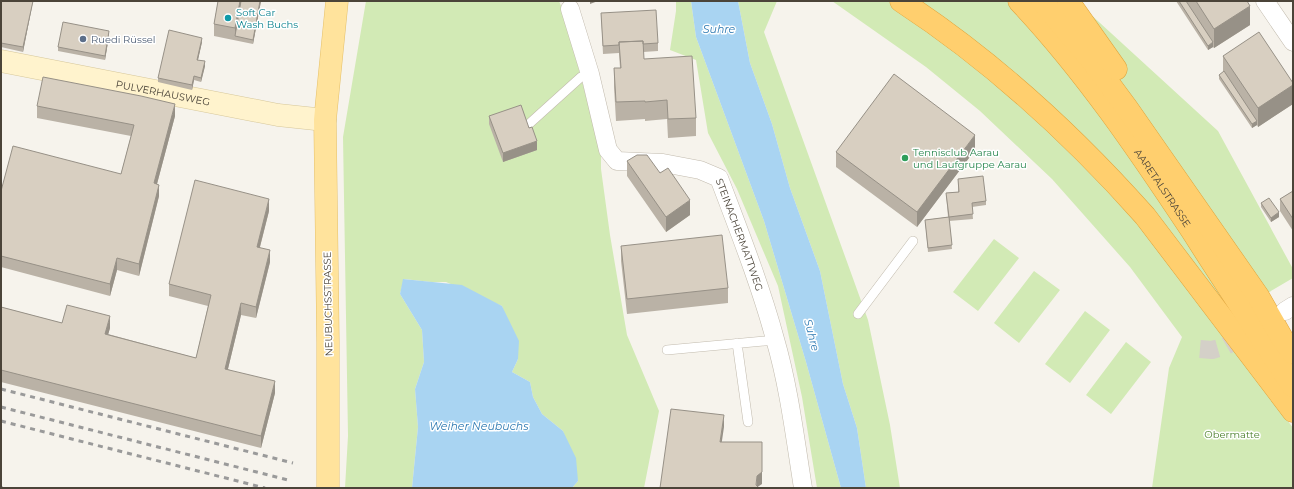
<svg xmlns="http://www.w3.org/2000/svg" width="1294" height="489" font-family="Montserrat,sans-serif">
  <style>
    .green { fill: #d2eab5 }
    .water { fill: #a9d4f2 }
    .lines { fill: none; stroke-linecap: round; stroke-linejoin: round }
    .street-tunnel { stroke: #d4d0c8; stroke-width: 18; stroke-dasharray: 18 9; stroke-linecap: butt }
    .lane-casing { stroke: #c2bbae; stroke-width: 10 }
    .street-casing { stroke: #c2bbae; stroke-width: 19 }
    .secondary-casing { stroke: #d6c79b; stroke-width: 23 }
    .primary-casing { stroke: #e6c16a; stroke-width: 23 }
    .highway-casing { stroke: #e0a43c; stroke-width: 23 }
    .lane { stroke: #fff; stroke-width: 9 }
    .street { stroke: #fff; stroke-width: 18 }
    .secondary { stroke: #fff3cd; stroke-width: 22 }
    .primary { stroke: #ffe39c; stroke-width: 22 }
    .highway { stroke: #ffcf6e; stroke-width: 22 }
    .rail { stroke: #9a9a9a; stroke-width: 3; stroke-dasharray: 5 5; stroke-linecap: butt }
    .wall { fill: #bab2a6 }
    .shaded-wall { fill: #979187 }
    .building { fill: #d8cfc1; stroke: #979187 }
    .culture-dot { fill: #0f9aa8; stroke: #fff; stroke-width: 1.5 }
    .service-dot { fill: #5c6f8a; stroke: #fff; stroke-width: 1.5 }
    .leisure-dot { fill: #2e9e5b; stroke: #fff; stroke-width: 1.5 }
    .labels { text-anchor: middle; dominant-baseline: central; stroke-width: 3; stroke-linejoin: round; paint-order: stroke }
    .culture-label { font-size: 10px; fill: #0d838f; stroke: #fff; text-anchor: start }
    .service-label { font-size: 10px; fill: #4e5e75; stroke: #fff; text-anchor: start }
    .street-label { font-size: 10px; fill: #4b4439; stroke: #fff }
    .leisure-label { font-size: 10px; fill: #27864d; stroke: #fff; text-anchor: start }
    .park-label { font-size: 10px; fill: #4a7f2a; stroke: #fff }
    .water-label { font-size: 11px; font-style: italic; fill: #2e7ab2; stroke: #fff }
  </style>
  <rect width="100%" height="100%" fill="#f6f3ec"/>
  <path class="green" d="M366,1H559L564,13L601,153V169L610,235L627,335L659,411L644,488H572L578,481L563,431L542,414L533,397L530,382L512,372L518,359L502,306L446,282H431L404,279L400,294L422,330L424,362L415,389L418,427L412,488H345L348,436L343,137Z
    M676,1H691L696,37L764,221L806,362L841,488H817L802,397L778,286L737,189L708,133L696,60L670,50L676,11Z
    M738,1H777L764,32L868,320L890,425L900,488H866L857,428L843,384L820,271L790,188L772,124L750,63Z
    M832,1H1076L1218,131L1293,269V278L1222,320L1248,366L1293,428V488H1152L1169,368L1182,337L1130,267L1052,179L980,111L926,67Z
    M994,239L1019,258L978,311L953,292Z
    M1034,271L1060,290L1019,343L994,323Z
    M1085,311L1110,330L1070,383L1045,364Z
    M1126,342L1151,362L1111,414L1086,395Z"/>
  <path class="water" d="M691,1H738L750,63L772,124L790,188L820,271L843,384L857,428L866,488H841L806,362L764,221L696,37Z
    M403,279L462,285L502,306L519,341L518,359L512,372L530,382L533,397L542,414L563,431L576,458L578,481L572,488H412L418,427L415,389L424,362L422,330L400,294Z"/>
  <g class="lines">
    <path class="street-tunnel" d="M1200,349L1212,350L1226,346L1250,332"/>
    <defs>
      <path id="lane" d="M530,123L581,77L590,74
        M858,314L913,241
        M737,343L748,422
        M667,350L776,340"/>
      <g id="street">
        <path d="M1265,1L1293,42"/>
        <path id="s1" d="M570,9L590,74L608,150L617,161L663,163L700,170L719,178C739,231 760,284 775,339C789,387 795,438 803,488"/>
        <path d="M1285,311L1293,306"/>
      </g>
      <g id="secondary">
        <path id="s2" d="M1,61L278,115L325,120"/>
      </g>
      <path id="primary" d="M328,488V342L325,120L337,1"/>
      <g id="highway">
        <path d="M901,1C991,60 1073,135 1145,216L1293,411"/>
        <path id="s3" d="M1019,1C1085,71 1139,151 1192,231C1225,283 1259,334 1293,386"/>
        <path d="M1042,1L1093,62L1127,108L1258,296L1282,338L1293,353"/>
        <path d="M1068,1L1116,69"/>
      </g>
    </defs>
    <use href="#lane" class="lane-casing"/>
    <use href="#street" class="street-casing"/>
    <use href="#secondary" class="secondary-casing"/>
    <use href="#primary" class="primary-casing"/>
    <use href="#highway" class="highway-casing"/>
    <use href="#lane" class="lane"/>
    <use href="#street" class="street"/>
    <use href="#secondary" class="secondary"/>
    <use href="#primary" class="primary"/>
    <use href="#highway" class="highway"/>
    <path class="rail" d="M1,389L293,463
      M1,407L288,480
      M1,421L265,488
      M1,488H3"/>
  </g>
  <path class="wall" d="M1,1H33L23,52L1,47Z
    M218,1H261L253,44L214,36V24Z
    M1176,1H1247L1250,25L1214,48L1213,47L1208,50Z
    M601,13L658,43V51L643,52L644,59L696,118V136L668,138L667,119L645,121V119L616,121L614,87V68H620L619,53L603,54Z
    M109,36L105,60L58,51V47Z
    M202,42L198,60L205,66L201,82L194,80L192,90L158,82V78Z
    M1223,56L1293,83V104L1258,127L1257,125L1252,128L1219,79V75L1223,72Z
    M37,106L175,116L157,184L159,196L139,276L117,270L110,296L1,267V191L121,174L131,136L37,118Z
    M489,116L537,150L503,162L489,124Z
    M975,150L917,227L836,167V152Z
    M627,161L660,173L690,215L666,232L627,176Z
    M958,179L986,201V205L972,207L973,219L949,221L952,249L928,252L925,220L948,217L946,193L958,192Z
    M1293,191V231L1280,211V199Z
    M1261,203L1279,217L1271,222L1261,207Z
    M269,211L260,247L270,262L256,318L241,315L228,369L275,393L261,448L1,382V307L62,323L110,328L108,334L196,358L208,306L169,296V284Z
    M621,246L728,288V303L627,314L621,261Z"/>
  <path class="shaded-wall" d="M33,1L23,52V47Z
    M240,1H242L235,36V28Z
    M260,1H261L253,44V40Z
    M590,1H598L590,4Z
    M1250,6V25L1214,48V29Z
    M109,31V36L105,60V56Z
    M202,38V42L197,64V60Z
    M1213,42V47L1208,50V46Z
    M205,61V66L201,82V78Z
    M194,76V80L192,90V85Z
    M1293,85V104L1258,127V108Z
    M175,104V116L154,195V183Z
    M1257,121V125L1252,128V124Z
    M975,135V150L917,227V212Z
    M537,141V150L503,162V153Z
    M159,185V196L139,276V264Z
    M269,199V211L257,258V247Z
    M690,200V215L666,232V217Z
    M1279,212V217L1271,222V218Z
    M270,250V262L256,318V307Z
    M117,258V270L110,296V284Z
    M241,303V315L225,381V369Z
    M110,316V328L105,346V334Z
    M275,381V393L261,448V436Z
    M724,415V427L720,454V442Z
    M762,442V484L756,488L757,476Z"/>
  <path class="building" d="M1,1H33L23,47L1,43Z
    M218,1H240L235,28L214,24Z
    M241,1H260L253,40L235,36Z
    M1179,1H1186L1213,42L1208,46Z
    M1196,1H1247L1250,6L1214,29Z
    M656,10L658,43L643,44V41L619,42V45L603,46L601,13Z
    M63,22L109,31L105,56L58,47Z
    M169,30L202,38L197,60L205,61L201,78L194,76L192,85L158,78Z
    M1259,32L1293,83V85L1258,108L1223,56Z
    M643,41L644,59L692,56L696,118L668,119L667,100L645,102V101L616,102L614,68H621L619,42Z
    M1224,71L1257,121L1252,124L1219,75Z
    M894,74L975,135L917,212L836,152Z
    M43,77L141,96L175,104L154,183L159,185L139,264L117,258L110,284L1,256V191L13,146L121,174L134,125L37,106Z
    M521,105L529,128L532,127L537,141L503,153L489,116Z
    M637,155H647L660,173L668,168L690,200L666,217L627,161Z
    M983,176L986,201L972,203L973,214L949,217L946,193L959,192L958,179Z
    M195,180L269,199L257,247L270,250L256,307L241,303L225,369L275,381L261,436L1,370V307L62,323L67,305L110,316L105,334L196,358L211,295L169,284Z
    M1293,191V219L1280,199Z
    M1269,198L1279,212L1271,218L1261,203Z
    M949,217L952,245L928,248L925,220Z
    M722,235L728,288L627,299L621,246Z
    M671,409L724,415L720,442H762V472L757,476L756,485L759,488H660Z"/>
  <circle class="culture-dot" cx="228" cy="18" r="4"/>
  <circle class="service-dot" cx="83" cy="39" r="4"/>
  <circle class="leisure-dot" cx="905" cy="158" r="4"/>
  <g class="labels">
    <g class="culture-label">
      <text x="236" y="12">Soft Car<tspan x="236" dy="12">Wash Buchs</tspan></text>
    </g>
    <g class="service-label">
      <text x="91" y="39">Ruedi Rüssel</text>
    </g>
    <g class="street-label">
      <text stroke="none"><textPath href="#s2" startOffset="165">PULVERHAUSWEG</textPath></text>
      <text stroke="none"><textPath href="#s3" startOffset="236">AARETALSTRASSE</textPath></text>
      <text stroke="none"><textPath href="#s1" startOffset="325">STEINACHERMATTWEG</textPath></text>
      <text transform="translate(328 304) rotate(-91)">NEUBUCHSSTRASSE</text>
    </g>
    <g class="leisure-label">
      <text x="913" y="152">Tennisclub Aarau<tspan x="913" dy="12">und Laufgruppe Aarau</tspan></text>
    </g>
    <g class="park-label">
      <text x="1232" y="434">Obermatte</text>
    </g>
    <g class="water-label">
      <text x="719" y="29">Suhre</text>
      <text transform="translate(812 335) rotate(75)">Suhre</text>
      <text x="479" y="426">Weiher Neubuchs</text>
    </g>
  </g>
  <rect width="1294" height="489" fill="none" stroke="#4b4439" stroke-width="4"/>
</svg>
